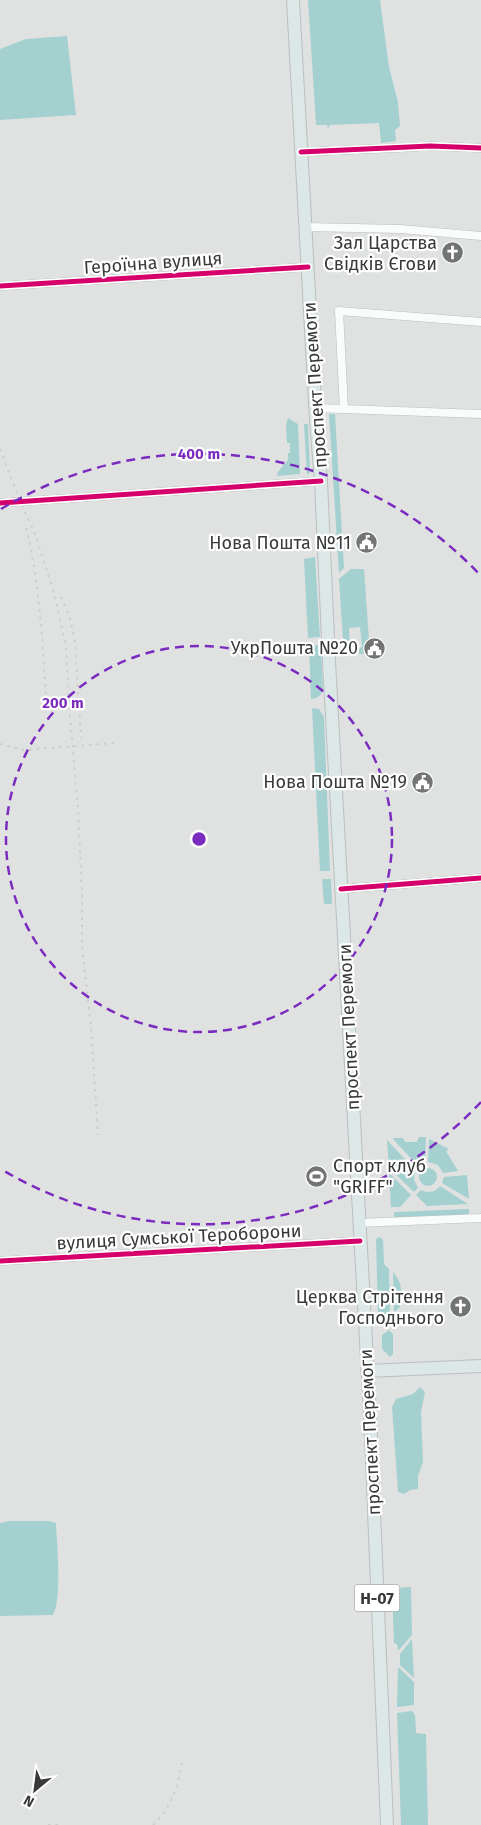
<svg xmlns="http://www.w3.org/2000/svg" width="481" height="1825" font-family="'Fira Sans',sans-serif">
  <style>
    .green { fill: #a5d0d0 }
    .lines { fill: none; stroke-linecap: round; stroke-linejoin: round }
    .street-casing { stroke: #bdbfbf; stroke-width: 9 }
    .primary-casing { stroke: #bdbebe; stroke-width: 14 }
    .street { stroke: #fafbfb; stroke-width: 8 }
    .primary { stroke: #dce8e8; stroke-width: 12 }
    .rail { stroke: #cccece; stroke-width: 2; stroke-dasharray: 2.5 5; stroke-linecap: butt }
    .cycleway-casing { stroke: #fff; stroke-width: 8 }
    .cycleway { stroke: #d6006c; stroke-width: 5 }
    .ring { fill: none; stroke: #7b2cbf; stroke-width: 2.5; stroke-dasharray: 9 6 }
    .labels { text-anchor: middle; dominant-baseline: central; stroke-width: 4.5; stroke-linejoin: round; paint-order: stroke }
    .shield { fill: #fff; stroke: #747575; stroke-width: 1 }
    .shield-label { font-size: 16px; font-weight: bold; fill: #383a3a }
    .poi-label { font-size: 18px; fill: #383a3a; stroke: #fff; text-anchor: end }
    .street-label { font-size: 18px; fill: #383a3a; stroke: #fff }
    .centre { fill: #7b2cbf; stroke: #fff; stroke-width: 2.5 }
    .ring-label { font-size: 15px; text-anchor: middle; font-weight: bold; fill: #7b2cbf; stroke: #fff; stroke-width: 4.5; stroke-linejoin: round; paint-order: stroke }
  </style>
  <rect width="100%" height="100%" fill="#e0e2e2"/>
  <path class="green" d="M308,0H380L389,67L398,102L400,126L395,130L396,141L381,143L379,123L330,125L328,128L327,125H316Z
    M67,36L76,115L0,120V49L26,39Z
    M329,414H335L344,568L339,573Z
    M288,418L298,424L300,474L277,476L278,472L288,460V453H290V443H287L286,425Z
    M304,424H308L310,472L307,475Z
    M315,557L320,637L308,638L304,559Z
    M351,569H364L370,654H359V648L362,647L360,627L349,628L350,648H353V655H344L339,579Z
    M321,645L323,691C320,697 317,698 311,699L309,646Z
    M312,708L319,709L324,717L330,871H320Z
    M322,879H331L332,904H324Z
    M419,1137H426L425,1162L418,1166L392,1138H403L405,1142H417Z
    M429,1139L449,1149L446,1151L458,1171L443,1173L438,1165L428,1162Z
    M387,1140L415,1170L414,1180L418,1188L414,1192L389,1168Z
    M419 1177a9 9 0 1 1 18 0a9 9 0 1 1-18 0Z
    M389,1173L411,1195L400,1207H391Z
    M467,1175L469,1199L442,1183L444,1177Z
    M440,1186L468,1204L427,1206L416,1195L421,1190C428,1193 435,1193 440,1186Z
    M469,1209V1215L394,1218V1212Z
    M379,1237L383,1239L384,1264L389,1269L390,1315L380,1319L378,1317L376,1239Z
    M393,1272C403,1283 402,1294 400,1307L394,1312Z
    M389,1330L393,1334V1354L390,1357L382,1349V1335Z
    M420,1387L425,1392L421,1412L423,1462L418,1476V1489L410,1490L404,1494L398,1492L392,1407L396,1399L413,1394Z
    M9,1521H49L56,1523C57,1544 62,1599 53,1615L0,1616V1523Z
    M411,1587L412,1635L398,1651L397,1644L394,1643L392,1592L396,1588Z
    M412,1639L414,1678L400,1665V1654Z
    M398,1667L414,1682V1705L397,1707Z
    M412,1711L415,1715L416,1733L426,1734L428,1825H401L397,1713Z"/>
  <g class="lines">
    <defs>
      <path id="street" d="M430,146L481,148
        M301,152L418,147
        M306,227L401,229L481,236
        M0,286L308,267
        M315,408L481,414
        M344,409L339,311L481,322
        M0,503L321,481
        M341,889L481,878
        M359,1223L481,1218
        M0,1261L360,1241"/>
      <path id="primary" d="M293,0L316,421L321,481L329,662L370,1414L387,1825
        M367,1371L481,1366"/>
    </defs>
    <use href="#street" class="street-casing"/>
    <use href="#primary" class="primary-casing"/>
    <use href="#street" class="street"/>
    <use href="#primary" class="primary"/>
    <path class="rail" d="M0,449L20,501L35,534L53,589L66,646L70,716L78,808L82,894V946L91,1026L98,1135
      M26,528C40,583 42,640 46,697
      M61,597L70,618L75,642L81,738
      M0,744L24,750L115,743
      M48,1825H60
      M153,1825C171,1808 178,1787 182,1763"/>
    <defs>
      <path id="cycleway" d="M301,152L430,146L481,148
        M0,286L308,267
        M0,503L321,481
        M341,889L481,878
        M0,1261L360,1241"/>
    </defs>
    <use href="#cycleway" class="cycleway-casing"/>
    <use href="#cycleway" class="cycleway"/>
  </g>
  <g class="ring">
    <circle cx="199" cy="839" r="193"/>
    <path d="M481 1102A385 385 0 0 1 1 1169M1 509A385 385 0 0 1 481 576"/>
  </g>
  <defs>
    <symbol id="church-disc" viewBox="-11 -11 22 22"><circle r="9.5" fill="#737575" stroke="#fff"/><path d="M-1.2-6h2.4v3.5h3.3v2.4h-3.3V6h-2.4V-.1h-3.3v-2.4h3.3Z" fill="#fff"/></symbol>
    <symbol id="civic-disc" viewBox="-11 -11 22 22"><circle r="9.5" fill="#737575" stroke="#fff"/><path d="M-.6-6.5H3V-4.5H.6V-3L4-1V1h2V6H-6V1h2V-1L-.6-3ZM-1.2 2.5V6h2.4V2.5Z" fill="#fff"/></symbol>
    <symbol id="stadium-disc" viewBox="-11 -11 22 22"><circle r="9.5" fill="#737575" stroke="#fff"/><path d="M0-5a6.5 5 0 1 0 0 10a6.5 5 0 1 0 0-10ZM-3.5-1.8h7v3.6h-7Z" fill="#fff"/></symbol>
  </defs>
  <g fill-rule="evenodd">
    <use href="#church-disc" x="440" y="240" width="25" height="25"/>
    <use href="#civic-disc" x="354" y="530" width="25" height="25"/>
    <use href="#civic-disc" x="362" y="636" width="25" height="25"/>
    <use href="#civic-disc" x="410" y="770" width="25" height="25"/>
    <use href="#stadium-disc" x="304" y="1164" width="25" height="25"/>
    <use href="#church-disc" x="448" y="1294" width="25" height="25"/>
  </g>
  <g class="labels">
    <rect class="shield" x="354.5" y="1584.5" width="45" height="27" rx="4"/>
    <g class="shield-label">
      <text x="377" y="1598">Н-07</text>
    </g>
    <g class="poi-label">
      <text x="437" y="243">Зал Царства<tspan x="437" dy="21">Свідків Єгови</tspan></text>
      <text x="351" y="543">Нова Пошта №11</text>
      <text x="358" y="648">УкрПошта №20</text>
      <text x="407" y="782">Нова Пошта №19</text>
      <text x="333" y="1166" text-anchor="start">Спорт клуб<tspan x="333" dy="21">"GRIFF"</tspan></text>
      <text x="444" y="1297">Церква Стрітення<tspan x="444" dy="21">Господнього</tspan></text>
    </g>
    <g class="street-label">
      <text transform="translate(153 263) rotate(-4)">Героїчна вулиця</text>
      <text transform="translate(315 385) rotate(-94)">проспект Перемоги</text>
      <text transform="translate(349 1027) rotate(-93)">проспект Перемоги</text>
      <text transform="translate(179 1237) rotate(-3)">вулиця Сумської Тероборони</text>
      <text transform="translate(370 1432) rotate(-93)">проспект Перемоги</text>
    </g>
  </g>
  <circle cx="199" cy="839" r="8" class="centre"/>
  <g class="ring-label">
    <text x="199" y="459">400 m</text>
    <text x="63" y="708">200 m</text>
  </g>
  <g transform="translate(35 1790) rotate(209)" stroke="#ffffff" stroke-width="4" paint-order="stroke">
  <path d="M0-4L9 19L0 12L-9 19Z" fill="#383a3a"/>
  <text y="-8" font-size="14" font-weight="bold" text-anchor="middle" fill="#383a3a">N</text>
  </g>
</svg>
